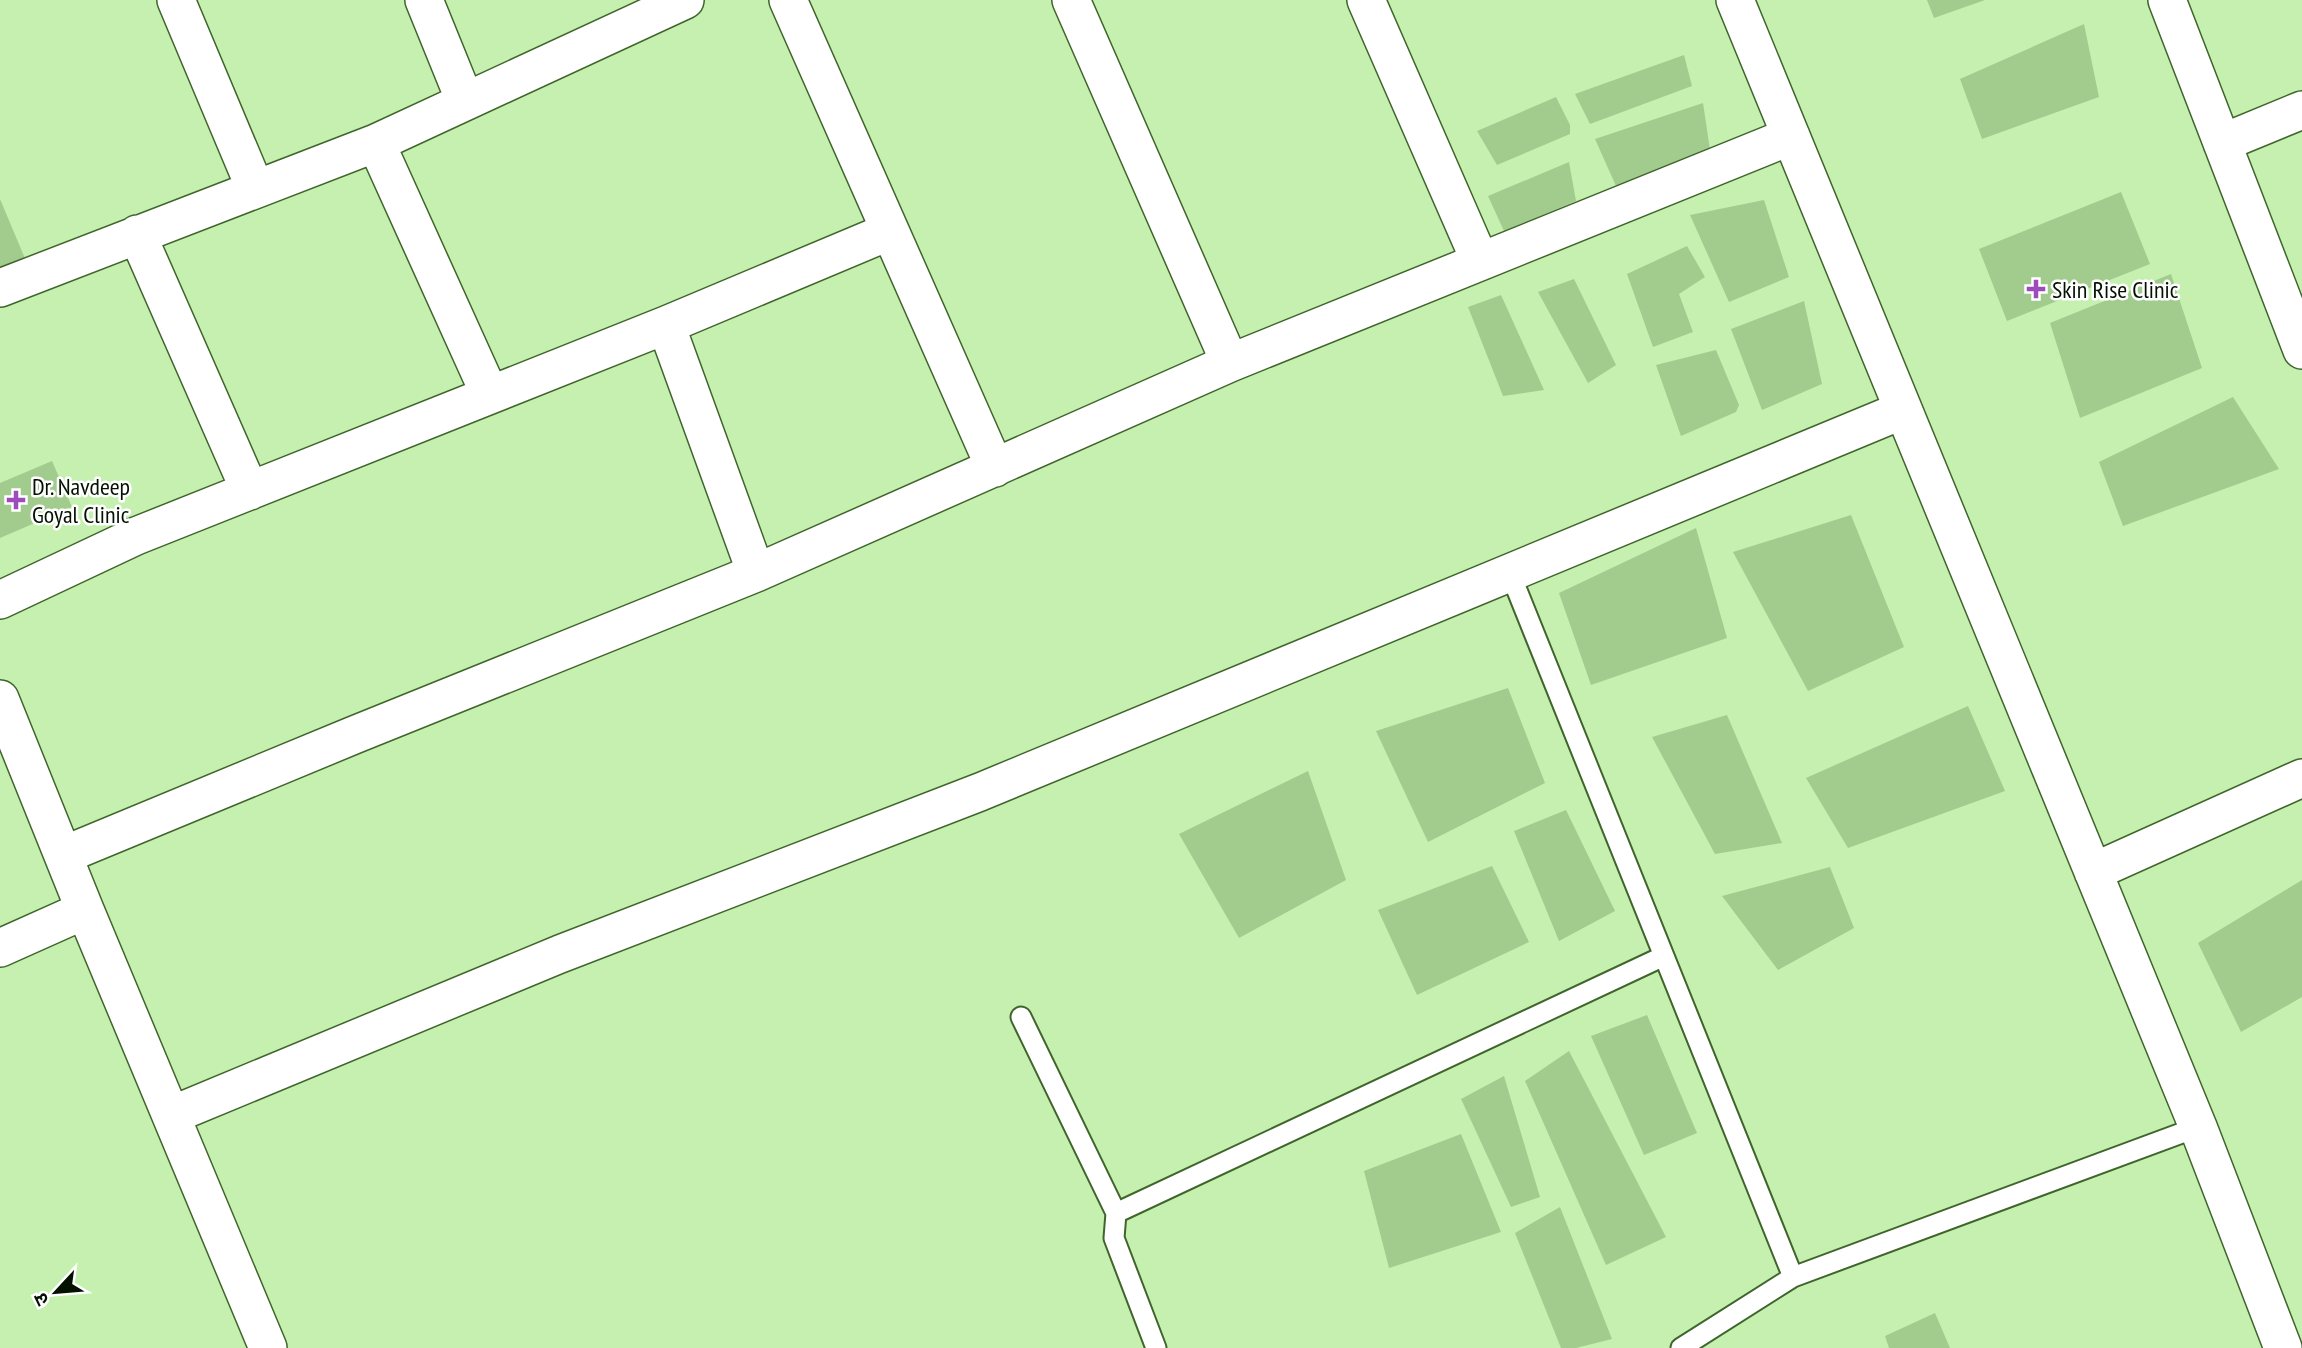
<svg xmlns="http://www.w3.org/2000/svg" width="2302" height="1348" font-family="'PT Sans Narrow','Noto Sans Devanagari',sans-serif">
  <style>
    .building { fill: #a2cc8e }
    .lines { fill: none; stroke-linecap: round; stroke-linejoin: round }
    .service-casing { stroke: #40652c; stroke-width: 23 }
    .minor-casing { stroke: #40652c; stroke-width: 40 }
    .service { stroke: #fff; stroke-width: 19 }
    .minor { stroke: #fff; stroke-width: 37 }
    .poi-dot { fill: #9d4cbc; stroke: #fff; stroke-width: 2.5 }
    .labels { text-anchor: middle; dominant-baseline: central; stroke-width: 5; stroke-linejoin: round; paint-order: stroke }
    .poi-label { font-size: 24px; fill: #041100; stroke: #fff; text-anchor: start }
  </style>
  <rect width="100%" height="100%" fill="#c5f0b0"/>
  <path class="building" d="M1927,0H1985L1934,18Z
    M2084,24L2099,97L1982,139L1960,79Z
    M1684,55L1692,86L1590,124L1575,94Z
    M1556,97L1570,125V134L1497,165L1477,131Z
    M1703,103L1710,150L1616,186L1595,139Z
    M1569,162L1576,201L1504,231L1488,196Z
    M2121,192L2150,264L2007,321L1979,249Z
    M0,199L29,268L0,280Z
    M1764,200L1789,277L1729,302L1690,215Z
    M1687,246L1705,277L1679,294L1693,332L1653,347L1627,274Z
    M2171,274L2202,368L2080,418L2050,323Z
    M1574,279L1616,365L1588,383L1538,292Z
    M1501,295L1544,390L1503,396L1468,307Z
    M1804,301L1822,384L1762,410L1731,329Z
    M1716,350L1739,405L1736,412L1681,436L1656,365Z
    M2233,397L2279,469L2123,526L2099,462Z
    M52,461L72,507L0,538V483Z
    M1851,515L1904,647L1808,691L1733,552Z
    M1696,528L1727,638L1591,685L1559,593Z
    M1508,688L1545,783L1428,842L1376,731Z
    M1968,706L2005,791L1848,848L1806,778Z
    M1727,715L1782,843L1715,854L1652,737Z
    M1308,771L1346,880L1239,938L1179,834Z
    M1566,810L1615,911L1559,941L1514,831Z
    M1492,866L1529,942L1417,995L1378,910Z
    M1830,867L1854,928L1778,970L1722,896Z
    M2302,880V997L2241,1032L2198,943Z
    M1647,1015L1697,1133L1644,1155L1591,1036Z
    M1569,1051L1666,1237L1606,1265L1525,1081Z
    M1504,1076L1540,1197L1511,1207L1461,1099Z
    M1461,1134L1501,1232L1389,1268L1364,1171Z
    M1560,1207L1612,1339L1576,1348H1561L1515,1233Z
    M1935,1313L1950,1348H1889L1885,1336Z"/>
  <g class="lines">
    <defs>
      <path id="service" d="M1510,573L1793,1277L2198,1127
        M1021,1017L1116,1213L1114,1238L1156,1348
        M1116,1213L1664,956
        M1681,1348L1793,1277"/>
      <path id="minor" d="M176,0L255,188
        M424,0L465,101
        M788,0L995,468
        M1071,0L1230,363
        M1366,0L1480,261
        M1735,0L2198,1127L2283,1348
        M2167,0L2302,350
        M376,143L490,395
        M2222,143L2302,110
        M137,234L250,491
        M0,288L376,143L685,0
        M666,325L756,573
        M0,600L136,536L666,325L890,231
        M0,699L85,910L268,1348
        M64,855L354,735L756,573L1230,363L1791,136
        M2093,872L2302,778
        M0,948L85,910
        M172,1115L560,954L980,792L1903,410"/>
    </defs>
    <use href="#service" class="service-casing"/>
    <use href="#minor" class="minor-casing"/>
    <use href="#service" class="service"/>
    <use href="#minor" class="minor"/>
  </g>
  <g class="poi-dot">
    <path d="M2032.5 278.5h7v7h7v7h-7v7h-7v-7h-7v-7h7z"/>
    <path d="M12.5 489.5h7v7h7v7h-7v7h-7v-7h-7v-7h7z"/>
  </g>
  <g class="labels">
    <g class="poi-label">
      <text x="2052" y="289">Skin Rise Clinic</text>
      <text x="32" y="486">Dr. Navdeep<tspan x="32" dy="28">Goyal Clinic</tspan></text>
    </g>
  </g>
  <g transform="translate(56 1292) rotate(244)" stroke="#ffffff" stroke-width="5" paint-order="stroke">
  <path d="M0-5L12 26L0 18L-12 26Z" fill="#041100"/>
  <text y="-10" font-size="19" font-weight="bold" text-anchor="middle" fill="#041100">उ</text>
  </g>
</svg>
